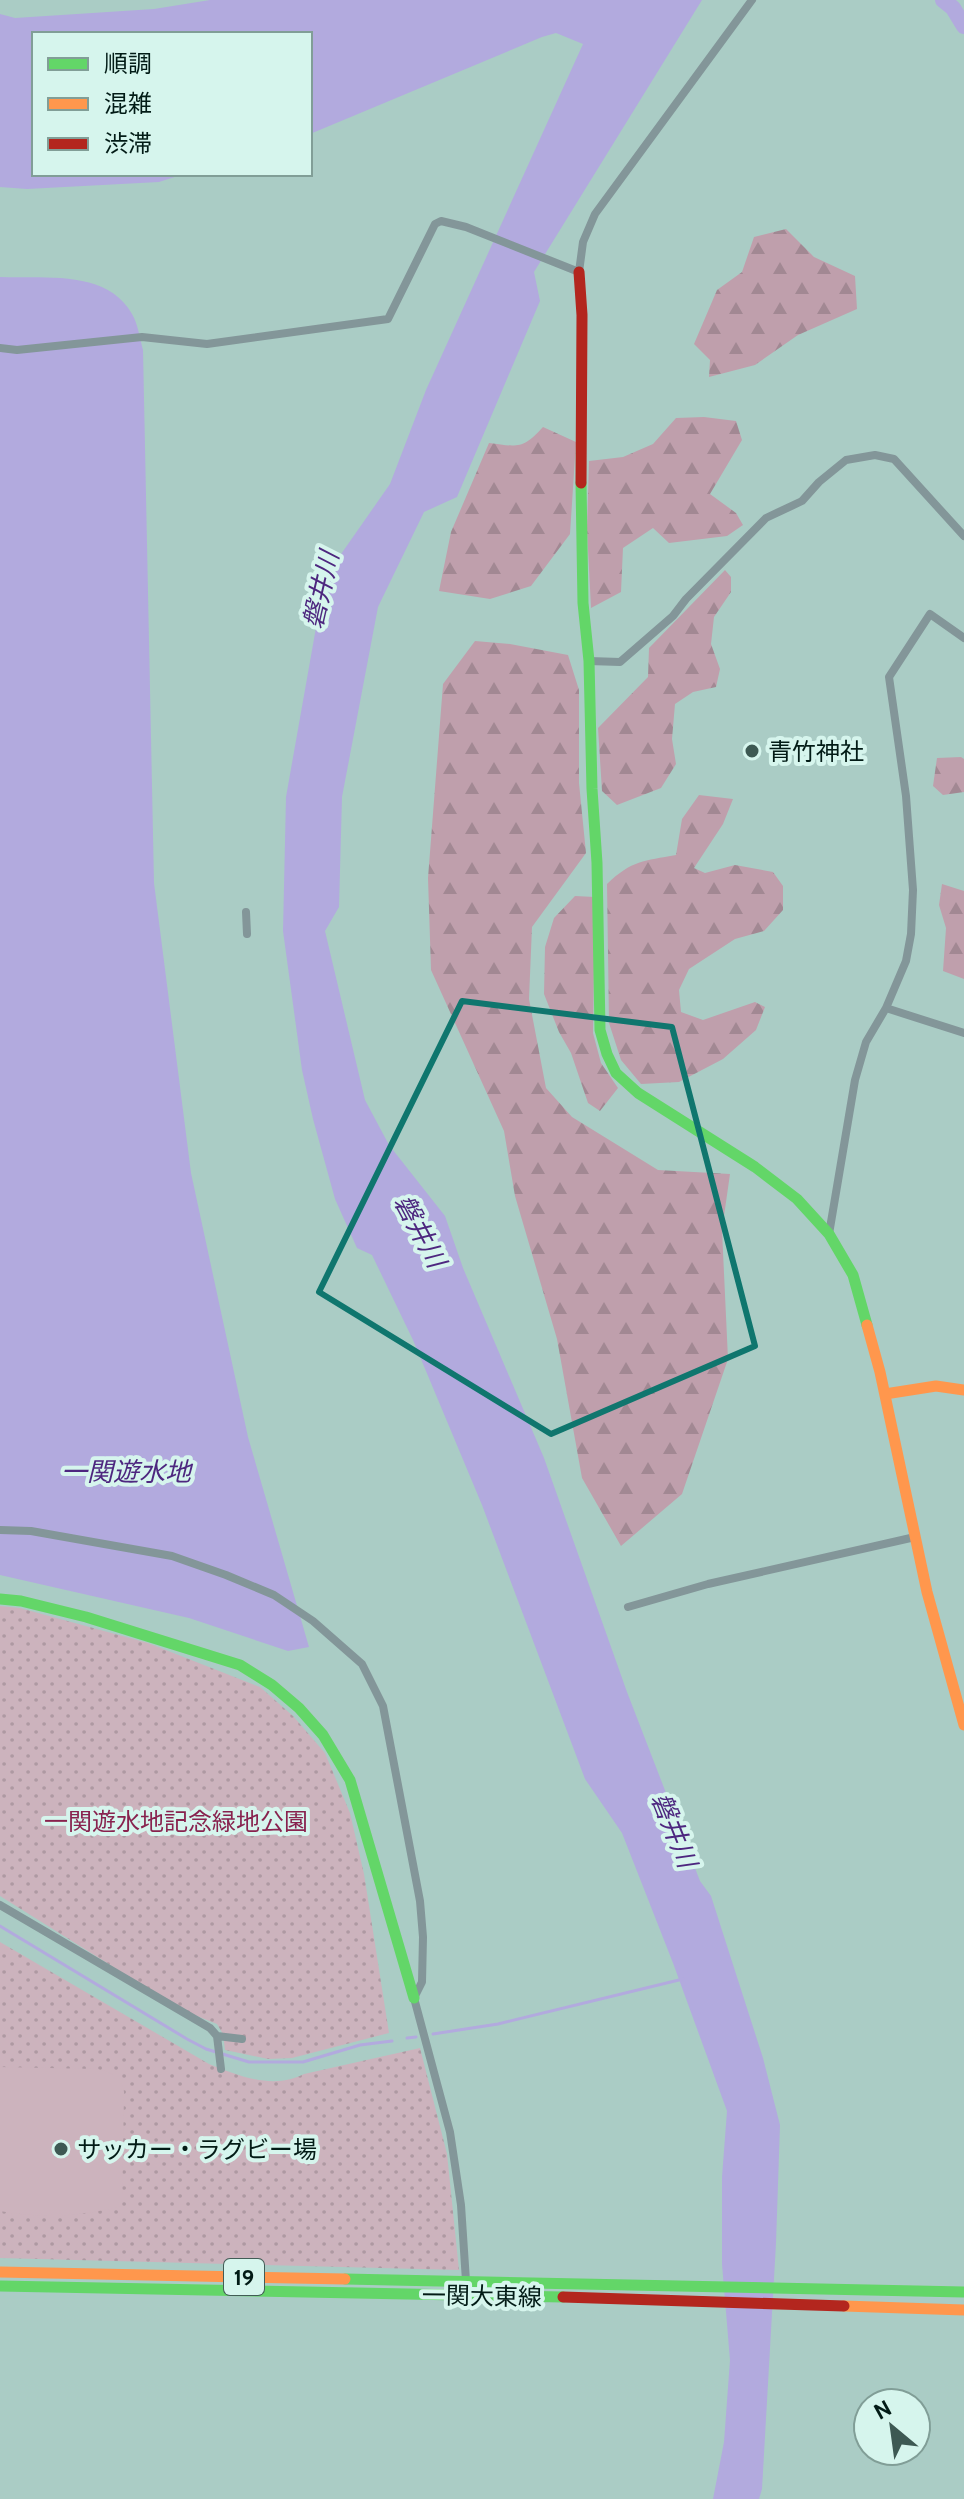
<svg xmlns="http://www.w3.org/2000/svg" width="964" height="2499" font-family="Cabin,'Noto Sans JP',sans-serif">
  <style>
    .grass { fill: url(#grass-dots) }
    .forest { fill: url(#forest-firs) }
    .garden { fill: #ccb3bd }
    .water { fill: #b2aade }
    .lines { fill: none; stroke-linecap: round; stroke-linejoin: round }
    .stream { stroke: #b2aade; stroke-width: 3 }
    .river { stroke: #b2aade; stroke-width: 16 }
    .street { stroke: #839699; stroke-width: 8 }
    .fast { stroke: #63d668; stroke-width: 11 }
    .slow { stroke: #ff974d; stroke-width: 11 }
    .jam { stroke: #b3261e; stroke-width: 11 }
    .marked { fill: none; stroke: #0f766e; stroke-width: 6; stroke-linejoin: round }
    .poi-dot { fill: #3d5953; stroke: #d6f5ed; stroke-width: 3 }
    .labels { text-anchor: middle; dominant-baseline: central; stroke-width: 8; stroke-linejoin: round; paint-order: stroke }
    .shield { fill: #d6f5ed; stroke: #425c56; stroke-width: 2 }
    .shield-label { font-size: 22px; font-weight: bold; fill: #021b16 }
    .poi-label { font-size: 24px; fill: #021b16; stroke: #d6f5ed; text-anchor: start }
    .park-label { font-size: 24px; fill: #88224e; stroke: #d6f5ed }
    .street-label { font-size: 24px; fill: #021b16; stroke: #d6f5ed }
    .water-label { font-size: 26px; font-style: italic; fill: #4d277f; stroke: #d6f5ed }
  </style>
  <defs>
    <pattern id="grass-dots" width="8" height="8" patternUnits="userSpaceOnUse" patternTransform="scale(2)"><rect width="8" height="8" fill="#ccb3bd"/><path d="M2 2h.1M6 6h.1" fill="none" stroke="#ae99a2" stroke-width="1.8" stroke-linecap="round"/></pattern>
    <pattern id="forest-firs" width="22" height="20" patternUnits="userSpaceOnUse" patternTransform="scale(2)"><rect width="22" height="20" fill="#bf9fac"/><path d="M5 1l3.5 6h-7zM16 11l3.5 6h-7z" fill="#a28893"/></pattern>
  </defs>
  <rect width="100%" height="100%" fill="#aaccc5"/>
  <path class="grass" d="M0,1606L20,1608L148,1643L260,1687L293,1716L325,1753L350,1813L364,1874L389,2033L292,2058L268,2059L225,2050L223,2034L217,2024L182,2010L0,1896Z
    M0,1942L209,2064C239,2076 273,2090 304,2074L420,2048L447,2154L459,2270L0,2258Z"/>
  <path class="forest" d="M786,229L814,257L855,276L857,309L798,335L755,365L709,377L710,360L694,344L717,290L742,272L754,237Z
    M704,417L736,421L742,440L710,494L736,513L743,525L727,536L669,543L653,528L623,548L621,592L591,608L587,529L589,461L623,457L653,444L676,418Z
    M543,427L576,442L570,534L531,586L490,599L439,591L451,532L489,443C518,447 523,449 543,427Z
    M725,570L731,577V592L714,617L711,644L720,669L716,687L693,692L675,704L672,739L676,764L661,788L617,805L602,791L598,728L648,677L649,648Z
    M475,641L510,644L568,655L579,690V783L586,853L532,927L529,999L546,1088L572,1117L658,1170L730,1174L722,1230L728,1359L682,1494L621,1546L582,1478L557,1339L515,1196L504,1131L431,970L428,878L443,684Z
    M961,757L964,759V792L943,795L933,786L937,758Z
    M699,795L733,799L723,824L694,868L705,873L735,865L773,872L783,886V910L764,931L735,939L689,969L679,990L681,1012L703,1020L755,1002L765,1007L756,1030L723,1059L679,1082L641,1084L621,1060L609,1023L607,884C632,860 644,861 676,855L682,819Z
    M942,884L964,891V979L943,971L946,928L939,905Z
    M575,896L595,897L593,1033L601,1063L618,1088L600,1111L588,1103L571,1053L559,1032L544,994L545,947L554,918Z"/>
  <path class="garden" d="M0,2067L96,2069C109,2071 122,2077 124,2092L122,2206C83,2216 39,2219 0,2211Z"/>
  <path class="water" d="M210,0H702L534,272L540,301L457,497L424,512L378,607L342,797L339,907L325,931L365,1100L389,1145L445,1216L463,1268L544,1458L627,1692L700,1881L711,1896L763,2058L780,2125L776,2243L762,2489L759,2499H713L724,2442L730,2360L722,2264V2177L727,2111L673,1963L622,1833L585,1779L482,1505L413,1340L372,1255L357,1248L335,1199L313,1119L302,1070L283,931L286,797L320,605L339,557L390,484L426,390L583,44L556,33L542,37L310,134V34H34V174H184L159,182L27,189L0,187V14L15,18L154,9Z
    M0,277C43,279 107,269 132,314C138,324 140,339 143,350L154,883L191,1173L248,1437L309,1647L288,1651L189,1618L0,1575Z"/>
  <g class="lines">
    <path class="stream" d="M0,1926L187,2039L206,2049L249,2062H303L360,2045L392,2041
      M433,2034L498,2024L683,1979
      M407,2038L416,2037"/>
    <path class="river" d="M943,0L953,8L964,26"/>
    <path class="street" d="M0,348L17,350L142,337L207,344L388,319L435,224L441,221L466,227L579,272L583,242L595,214L752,0
      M589,661L620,662L673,616L686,599L766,518L802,501L819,482L846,460L875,455L894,459L964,536
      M246,912L247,934
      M886,1008L964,1033
      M829,1234L855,1080L866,1042L886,1008L906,961L911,934L913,890L906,796L889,677L930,614L964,638
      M0,1530L31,1531L172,1556L226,1575L274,1595L313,1621L362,1664L383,1706L420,1901L423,1937L422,1982L414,1998L450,2132L461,2205L466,2281
      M628,1607L708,1584L915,1537
      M0,1905L210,2028L217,2036L242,2039
      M217,2036L221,2069"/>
    <path class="fast" d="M581,483L583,603L589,661L592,789L597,863L600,1030L607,1054L616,1073L638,1093L755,1167L797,1199L829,1234L853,1275L867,1325
      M0,1599L21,1601L86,1617L240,1665L272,1685L299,1708L323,1735L350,1780L414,1998
      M345,2279L964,2292
      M0,2286L563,2297"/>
    <path class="slow" d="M867,1325L880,1372L927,1592L964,1725
      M885,1394L936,1386L964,1390
      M0,2272L345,2279
      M844,2306L964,2310"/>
    <path class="jam" d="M579,272L582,315L581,483
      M563,2297L844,2306"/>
  </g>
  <path class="marked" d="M462,1001L672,1027L755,1346L551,1434L319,1292Z"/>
  <g class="poi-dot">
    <circle cx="752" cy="751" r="8"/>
    <circle cx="61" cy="2149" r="8"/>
  </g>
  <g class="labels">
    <rect class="shield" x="224" y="2259" width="40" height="36" rx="6"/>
    <g class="shield-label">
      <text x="244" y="2277">19</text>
    </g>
    <g class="poi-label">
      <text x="768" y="751">青竹神社</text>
      <text x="77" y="2149">サッカー・ラグビー場</text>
    </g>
    <g class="park-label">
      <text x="176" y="1821">一関遊水地記念緑地公園</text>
    </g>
    <g class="street-label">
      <text transform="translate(482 2296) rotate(1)">一関大東線</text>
    </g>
    <g class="water-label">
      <text transform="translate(321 590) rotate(-77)">磐井川</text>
      <text transform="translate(420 1231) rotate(62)">磐井川</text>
      <text x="126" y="1472">一関遊水地</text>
      <text transform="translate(674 1830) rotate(68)">磐井川</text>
    </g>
  </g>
  <rect x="32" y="32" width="280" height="144" fill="#d6f5ed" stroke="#819e97" stroke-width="2"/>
  <rect x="48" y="58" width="40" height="12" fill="#63d668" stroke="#819e97" stroke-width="2"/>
  <text x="104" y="72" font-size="24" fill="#021b16">順調</text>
  <rect x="48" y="98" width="40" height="12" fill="#ff974d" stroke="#819e97" stroke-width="2"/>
  <text x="104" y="112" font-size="24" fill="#021b16">混雑</text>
  <rect x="48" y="138" width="40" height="12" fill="#b3261e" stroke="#819e97" stroke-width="2"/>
  <text x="104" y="152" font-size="24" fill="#021b16">渋滞</text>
  <g transform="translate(892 2427) rotate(331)"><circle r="38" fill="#d6f5ed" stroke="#819e97" stroke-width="2"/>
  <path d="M0-6L14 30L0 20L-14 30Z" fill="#3d5953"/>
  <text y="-12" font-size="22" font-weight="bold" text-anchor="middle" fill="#021b16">N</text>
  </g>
</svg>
